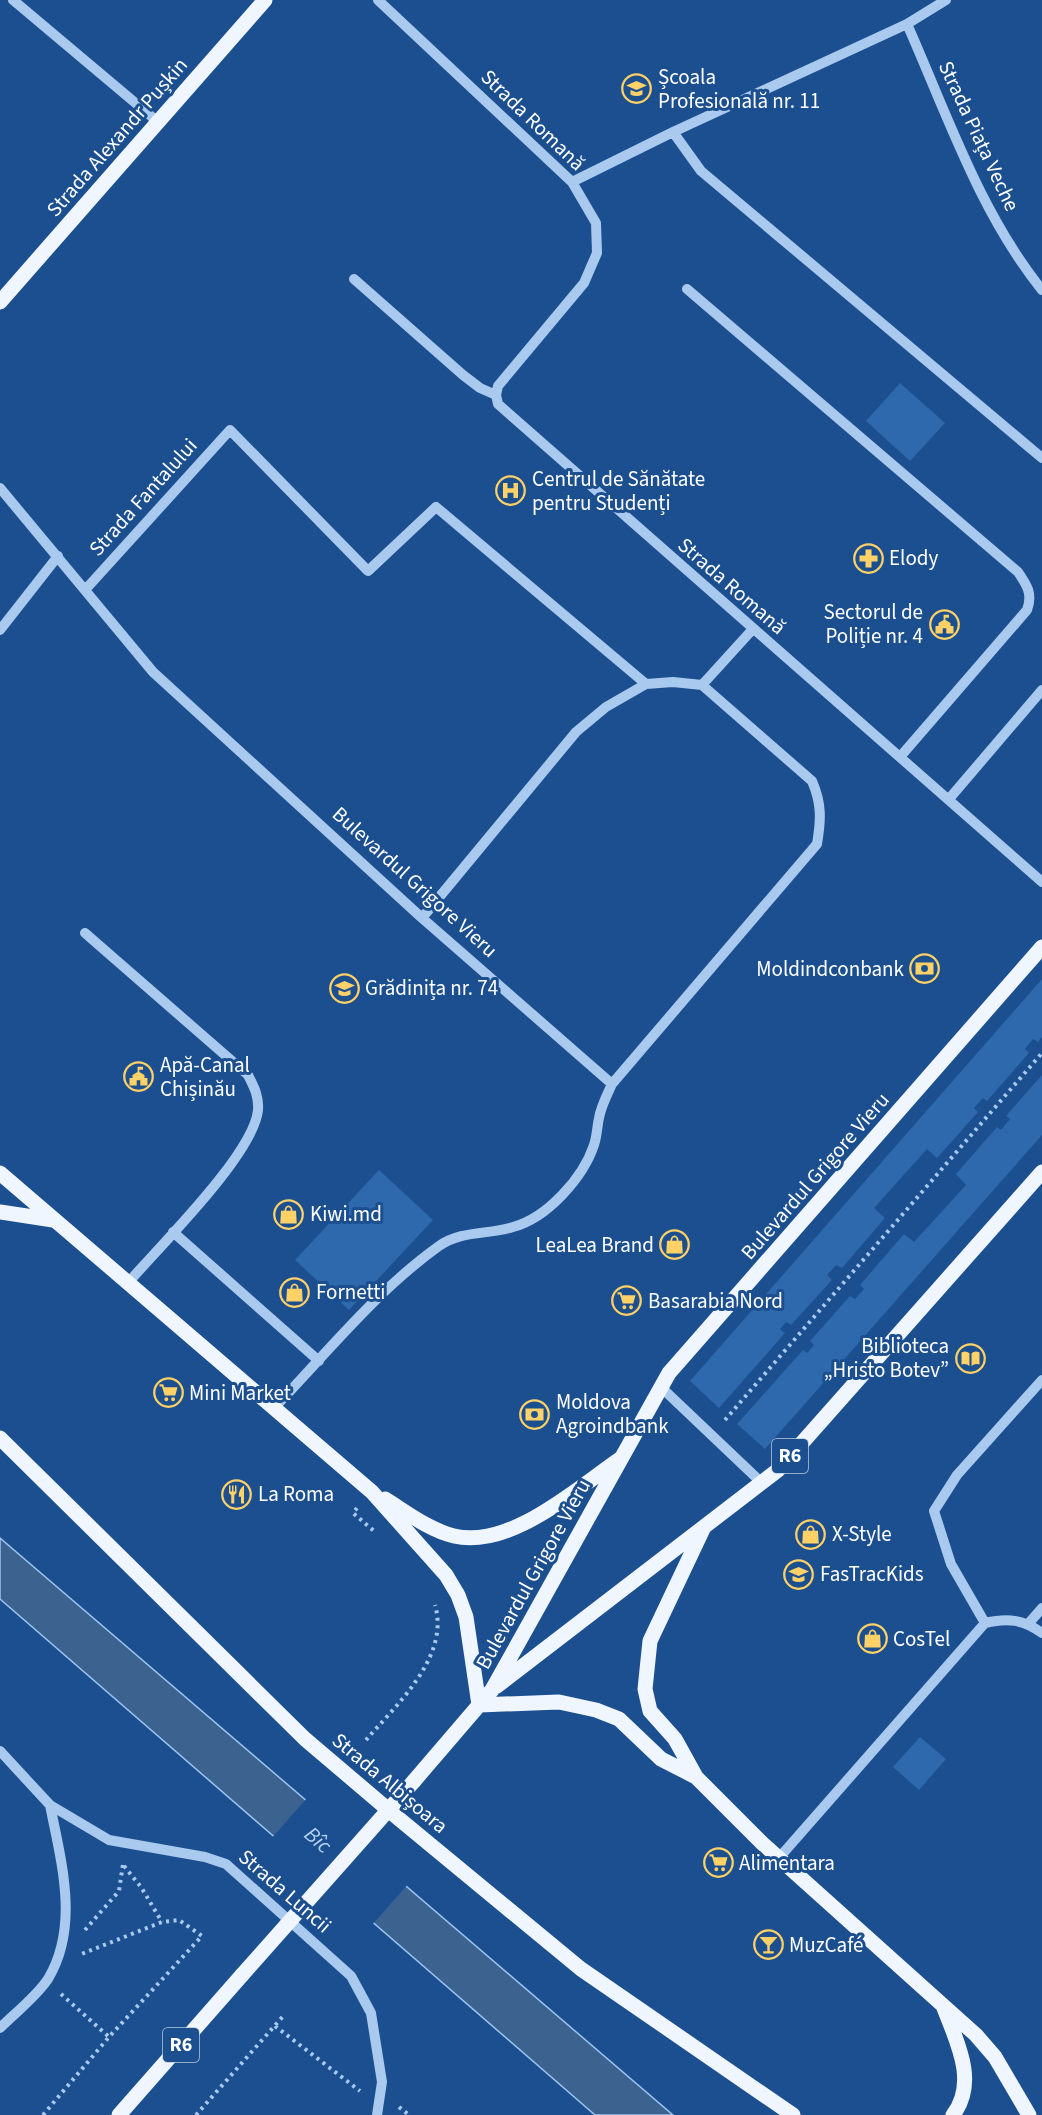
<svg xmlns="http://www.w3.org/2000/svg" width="1042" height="2115" font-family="'Source Sans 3',sans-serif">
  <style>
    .green { fill: #2e69ad }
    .water { fill: #3c6290; stroke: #9cc4f0; stroke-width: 1.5 }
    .pier { fill: #1b4f8f }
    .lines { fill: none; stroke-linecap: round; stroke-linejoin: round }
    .path { stroke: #a9c9ee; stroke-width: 4; stroke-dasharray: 3 4.5; stroke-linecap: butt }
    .minor { stroke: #a9c9ee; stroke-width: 10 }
    .major { stroke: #f0f6ff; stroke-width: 15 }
    .major-bridge { stroke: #f0f6ff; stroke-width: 15 }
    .labels { text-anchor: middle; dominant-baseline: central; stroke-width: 6; stroke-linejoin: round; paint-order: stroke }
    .shield { fill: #1b4f8f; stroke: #bbcadd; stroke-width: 1.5 }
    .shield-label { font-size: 20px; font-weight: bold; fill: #fff }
    .poi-label { font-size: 21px; fill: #fff; stroke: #1b4f8f; text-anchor: start }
    .street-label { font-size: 21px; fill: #fff; stroke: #1b4f8f }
    .water-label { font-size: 22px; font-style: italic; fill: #b5d3f5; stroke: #1b4f8f }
  </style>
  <rect width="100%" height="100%" fill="#1b4f8f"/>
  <path class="green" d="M900,383L945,423L910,461L866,421Z
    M1042,979V1037L1038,1042L1033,1039L1025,1049L1029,1053L987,1101L983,1098L974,1108L978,1112L937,1158L927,1149L874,1208L885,1218L842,1268L836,1265L827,1275L832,1280L791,1325L786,1322L780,1329L785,1333L719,1408L690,1381Z
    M1042,1075V1135L765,1449L737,1424L803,1350L807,1353L814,1345L810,1341L850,1296L855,1299L864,1289L860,1285L904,1234L914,1242L966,1185L956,1174L997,1127L1001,1130L1010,1119L1006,1116Z
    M379,1170L433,1220L349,1310L295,1260Z
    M920,1737L946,1759L919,1790L893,1767Z"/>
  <path class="water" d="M0,1538L673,2115H595L0,1599Z"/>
  <path class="pier" d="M308,1797L409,1883L371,1926L270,1840Z"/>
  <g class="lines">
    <path class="path" d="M725,1420L1042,1053
      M357,1508L353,1513L374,1531
      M366,1740C397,1704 450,1657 435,1605
      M124,1866L141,1887L162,1922
      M85,1930L119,1891L123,1864
      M61,1994L109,2037
      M275,2026L360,2091
      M399,2107L409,2115
      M43,2115L109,2037L202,1936L179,1920L162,1922L79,1955
      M196,2115L285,2014"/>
    <path class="minor" d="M13,0L158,122
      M378,0L572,182L596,223L597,253L584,283L498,386L496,395L498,404L1042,882
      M907,24C947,114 980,213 1042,290
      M673,132L701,171L1042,458
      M572,182L673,132L907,24L946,0
      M354,279L463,375L480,388L496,395
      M687,289L1018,572C1027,585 1033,594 1027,610L900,757
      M0,488L153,672L422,918L612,1084
      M85,590L230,430L368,571L436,507L646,684
      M0,630L58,556
      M702,685L752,630
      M949,799L1042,690
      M85,933L248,1075C254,1087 259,1096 258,1110C254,1154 158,1248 127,1284
      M173,1232L319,1361
      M661,1387L761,1482
      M273,1409C326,1354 376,1291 439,1246C462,1230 488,1235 513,1227C547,1218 583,1178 594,1145C597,1136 597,1127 599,1118C601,1106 607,1095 612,1084L817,844C821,820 822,804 812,781L702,685L673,682L646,684L606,707L576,732L422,918
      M985,1623L951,1564L934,1511L957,1475L1042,1380
      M1029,1623L1042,1608
      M0,1751L50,1805L109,1840L205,1857L226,1864L351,1976L371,2013L382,2082L377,2115
      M778,1859L985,1623C1007,1618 1023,1619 1042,1633
      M0,2028C15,2013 36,1997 48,1979C80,1926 61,1861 50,1805"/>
    <path class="major" d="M0,302L265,0
      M0,1173L372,1492L446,1575L458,1595L466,1617L479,1705
      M0,1212L53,1220
      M0,1438L305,1739L398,1818L581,1969L793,2115
      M385,1499C406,1512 429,1530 454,1536C510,1549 575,1490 620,1459
      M703,1529L650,1641L645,1689L650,1711L675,1739L696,1777L762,1843L976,2035L995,2057L1029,2115
      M497,1686L778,1470L1042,1172
      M479,1705L559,1702L596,1710L619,1719L661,1759L696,1777
      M414,1781L492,1690L669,1373L1042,947
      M944,2008C957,2042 978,2082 953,2115
      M119,2115L242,1975"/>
    <path class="major-bridge" d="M242,1975L414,1781"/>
  </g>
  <defs>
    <symbol id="university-ring" viewBox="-11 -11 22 22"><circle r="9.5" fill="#1b4f8f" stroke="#ffd166" stroke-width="1.5"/><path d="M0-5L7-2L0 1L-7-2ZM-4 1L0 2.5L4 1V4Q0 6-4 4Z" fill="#ffd166"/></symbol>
    <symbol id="hospital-ring" viewBox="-11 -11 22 22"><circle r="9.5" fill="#1b4f8f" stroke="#ffd166" stroke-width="1.5"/><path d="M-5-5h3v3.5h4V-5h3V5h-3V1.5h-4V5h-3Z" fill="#ffd166"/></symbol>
    <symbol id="pharmacy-ring" viewBox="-11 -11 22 22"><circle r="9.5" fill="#1b4f8f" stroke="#ffd166" stroke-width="1.5"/><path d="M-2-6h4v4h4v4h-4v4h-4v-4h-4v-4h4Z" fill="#ffd166"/></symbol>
    <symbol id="civic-ring" viewBox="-11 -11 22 22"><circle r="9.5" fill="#1b4f8f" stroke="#ffd166" stroke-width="1.5"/><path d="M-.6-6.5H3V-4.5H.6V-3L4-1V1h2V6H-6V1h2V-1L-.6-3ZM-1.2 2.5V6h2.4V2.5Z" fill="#ffd166"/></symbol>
    <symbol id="bank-ring" viewBox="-11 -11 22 22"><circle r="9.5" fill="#1b4f8f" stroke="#ffd166" stroke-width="1.5"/><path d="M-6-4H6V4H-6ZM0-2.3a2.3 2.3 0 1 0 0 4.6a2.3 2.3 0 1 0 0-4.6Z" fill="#ffd166"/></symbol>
    <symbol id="school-ring" viewBox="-11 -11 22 22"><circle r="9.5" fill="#1b4f8f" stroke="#ffd166" stroke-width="1.5"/><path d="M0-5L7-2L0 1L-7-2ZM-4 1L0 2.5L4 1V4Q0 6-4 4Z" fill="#ffd166"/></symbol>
    <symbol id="shop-ring" viewBox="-11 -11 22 22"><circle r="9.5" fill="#1b4f8f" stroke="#ffd166" stroke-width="1.5"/><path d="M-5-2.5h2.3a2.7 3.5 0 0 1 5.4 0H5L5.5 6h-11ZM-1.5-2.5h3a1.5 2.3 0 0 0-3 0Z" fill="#ffd166"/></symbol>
    <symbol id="supermarket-ring" viewBox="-11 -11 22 22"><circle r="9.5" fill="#1b4f8f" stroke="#ffd166" stroke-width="1.5"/><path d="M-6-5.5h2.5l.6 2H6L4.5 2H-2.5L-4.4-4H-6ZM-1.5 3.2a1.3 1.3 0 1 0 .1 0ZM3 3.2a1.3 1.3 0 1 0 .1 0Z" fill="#ffd166"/></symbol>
    <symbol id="library-ring" viewBox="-11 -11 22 22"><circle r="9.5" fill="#1b4f8f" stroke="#ffd166" stroke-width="1.5"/><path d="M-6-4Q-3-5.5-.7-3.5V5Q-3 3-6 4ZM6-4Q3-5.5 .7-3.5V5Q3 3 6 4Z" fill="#ffd166"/></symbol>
    <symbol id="restaurant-ring" viewBox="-11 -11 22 22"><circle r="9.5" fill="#1b4f8f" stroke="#ffd166" stroke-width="1.5"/><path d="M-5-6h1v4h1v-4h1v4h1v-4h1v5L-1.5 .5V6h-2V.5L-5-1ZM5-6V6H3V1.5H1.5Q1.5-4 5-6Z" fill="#ffd166"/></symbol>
    <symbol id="bar-ring" viewBox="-11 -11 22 22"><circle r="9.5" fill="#1b4f8f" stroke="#ffd166" stroke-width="1.5"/><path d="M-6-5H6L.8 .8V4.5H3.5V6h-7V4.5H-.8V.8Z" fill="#ffd166"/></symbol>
  </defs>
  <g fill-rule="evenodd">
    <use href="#university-ring" x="620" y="72" width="33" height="33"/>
    <use href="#hospital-ring" x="494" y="474" width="33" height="33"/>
    <use href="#pharmacy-ring" x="852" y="542" width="33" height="33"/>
    <use href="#civic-ring" x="928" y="608" width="33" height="33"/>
    <use href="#bank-ring" x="908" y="952" width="33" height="33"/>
    <use href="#school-ring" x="328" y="972" width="33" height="33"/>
    <use href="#civic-ring" x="122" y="1060" width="33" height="33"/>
    <use href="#shop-ring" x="272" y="1198" width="33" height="33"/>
    <use href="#shop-ring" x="658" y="1228" width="33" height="33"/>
    <use href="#shop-ring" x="278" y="1276" width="33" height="33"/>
    <use href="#supermarket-ring" x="610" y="1284" width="33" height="33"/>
    <use href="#library-ring" x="954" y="1342" width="33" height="33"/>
    <use href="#supermarket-ring" x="152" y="1376" width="33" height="33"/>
    <use href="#bank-ring" x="518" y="1398" width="33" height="33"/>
    <use href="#restaurant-ring" x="220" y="1478" width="33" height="33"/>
    <use href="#shop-ring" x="794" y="1518" width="33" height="33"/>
    <use href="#school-ring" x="782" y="1558" width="33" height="33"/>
    <use href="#shop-ring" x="856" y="1622" width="33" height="33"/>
    <use href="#supermarket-ring" x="702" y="1846" width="33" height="33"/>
    <use href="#bar-ring" x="752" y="1928" width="33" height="33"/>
  </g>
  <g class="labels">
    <g class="shield">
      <rect x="772" y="1439" width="36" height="34" rx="4.5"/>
      <rect x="163" y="2028" width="36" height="34" rx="4.5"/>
    </g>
    <g class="shield-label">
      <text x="790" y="1456">R6</text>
      <text x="181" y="2045">R6</text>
    </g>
    <g class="poi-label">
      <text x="658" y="77">Școala<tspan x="658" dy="24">Profesională nr. 11</tspan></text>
      <text x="532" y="479">Centrul de Sănătate<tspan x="532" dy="24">pentru Studenți</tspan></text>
      <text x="889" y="558">Elody</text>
      <text x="923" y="612" text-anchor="end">Sectorul de<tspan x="923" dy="24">Poliție nr. 4</tspan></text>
      <text x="904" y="969" text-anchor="end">Moldindconbank</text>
      <text x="365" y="988">Grădinița nr. 74</text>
      <text x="160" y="1065">Apă-Canal<tspan x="160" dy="24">Chișinău</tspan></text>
      <text x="310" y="1214">Kiwi.md</text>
      <text x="654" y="1245" text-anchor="end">LeaLea Brand</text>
      <text x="316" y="1292">Fornetti</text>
      <text x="648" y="1301">Basarabia Nord</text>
      <text x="949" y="1346" text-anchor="end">Biblioteca<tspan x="949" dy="24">„Hristo Botev”</tspan></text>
      <text x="189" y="1393">Mini Market</text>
      <text x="556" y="1402">Moldova<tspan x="556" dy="24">Agroindbank</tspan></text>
      <text x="258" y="1494">La Roma</text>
      <text x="832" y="1534">X-Style</text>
      <text x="820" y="1574">FasTracKids</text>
      <text x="893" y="1639">CosTel</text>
      <text x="739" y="1863">Alimentara</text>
      <text x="789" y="1945">MuzCafé</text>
    </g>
    <g class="street-label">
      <text transform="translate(533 120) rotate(44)">Strada Romană</text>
      <text transform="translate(979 136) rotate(65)">Strada Piața Veche</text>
      <text transform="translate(117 137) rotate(-49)">Strada Alexandr Pușkin</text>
      <text transform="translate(143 497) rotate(-48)">Strada Fantalului</text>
      <text transform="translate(732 586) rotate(41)">Strada Romană</text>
      <text transform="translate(415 882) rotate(42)">Bulevardul Grigore Vieru</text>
      <text transform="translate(815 1176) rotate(-49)">Bulevardul Grigore Vieru</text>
      <text transform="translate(533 1574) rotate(-61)">Bulevardul Grigore Vieru</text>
      <text transform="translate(390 1783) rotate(40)">Strada Albișoara</text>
      <text transform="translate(285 1891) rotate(41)">Strada Luncii</text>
    </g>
    <g class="water-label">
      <text transform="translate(318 1840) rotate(41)">Bîc</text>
    </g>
  </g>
</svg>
